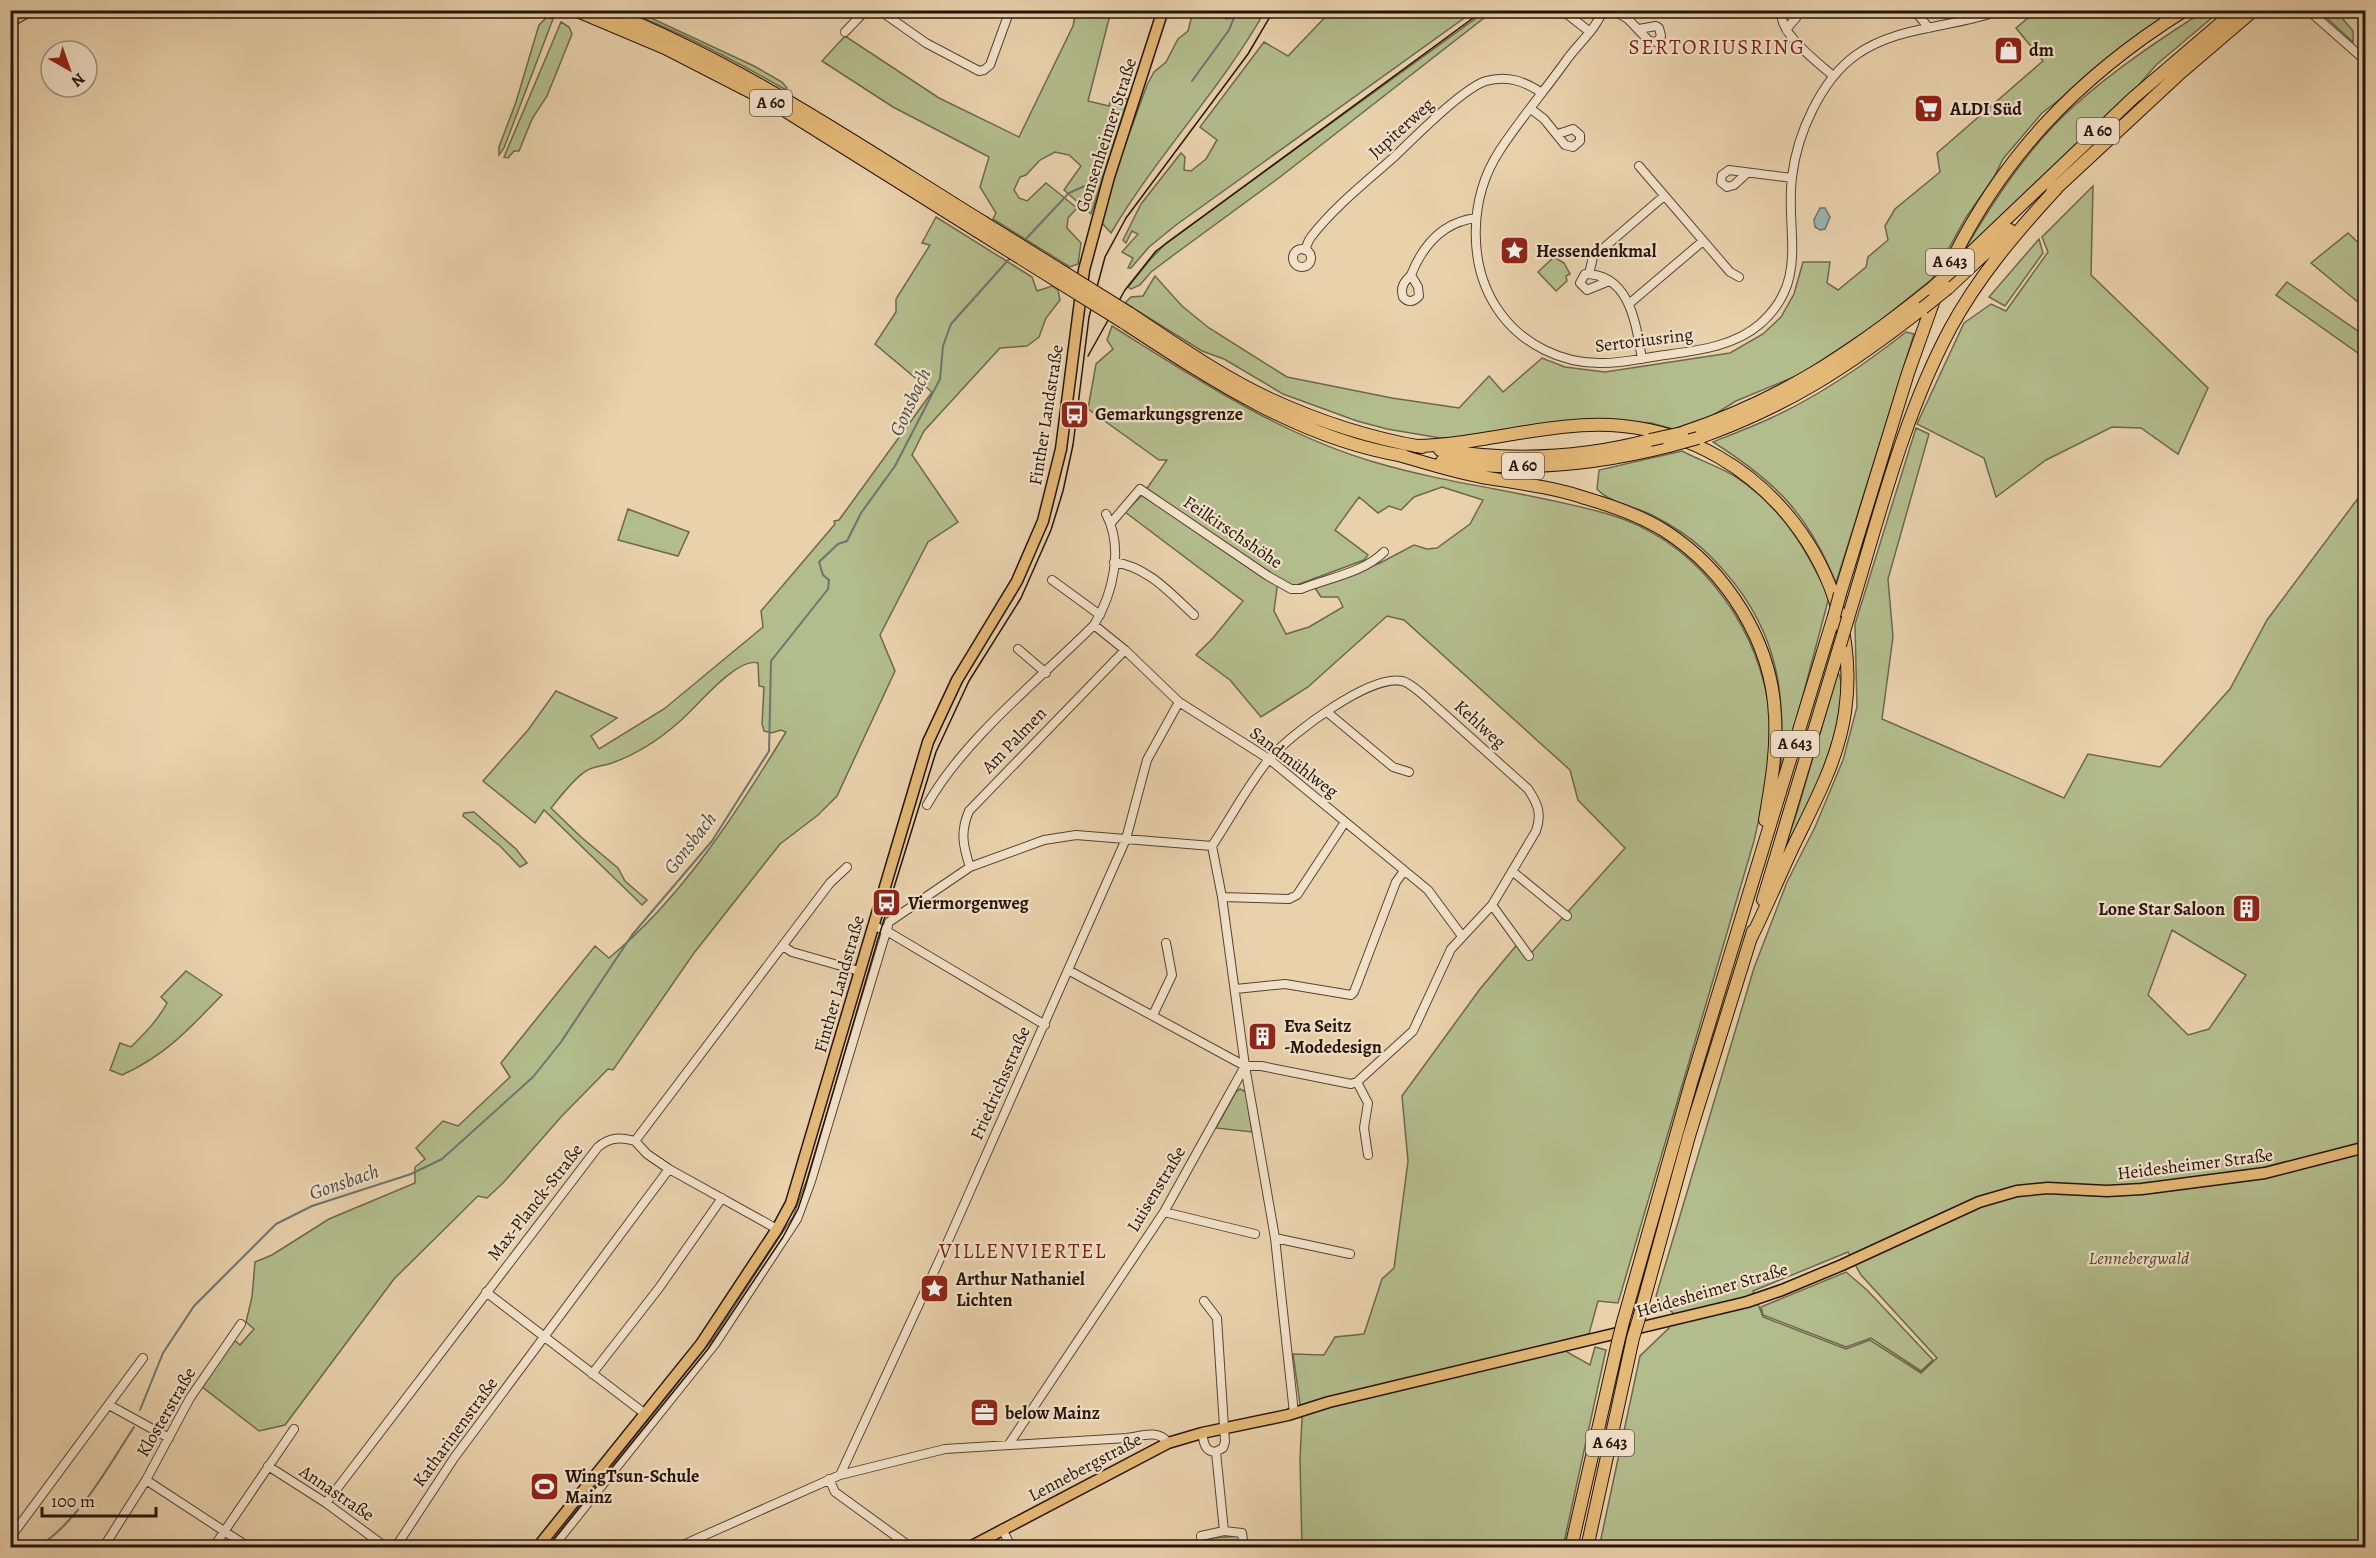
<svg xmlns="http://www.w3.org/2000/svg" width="2376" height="1558" font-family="Alegreya,serif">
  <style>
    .green { fill: #b3bc8c; stroke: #6c684b; stroke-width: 1.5; fill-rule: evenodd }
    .water { fill: #9ab5b3; stroke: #6c746f; stroke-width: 1.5 }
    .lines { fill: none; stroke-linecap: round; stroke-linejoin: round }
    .stream { stroke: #6c746f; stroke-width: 2 }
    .minor-casing { stroke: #574232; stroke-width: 10 }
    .major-casing { stroke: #26130a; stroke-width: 13 }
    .highway-casing { stroke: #26130a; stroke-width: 14 }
    .minor { stroke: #f1e1c9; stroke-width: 8 }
    .major { stroke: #e4b876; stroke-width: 10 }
    .highway { stroke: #e4b876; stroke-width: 12 }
    .tram { stroke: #26130a; stroke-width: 1.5 }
    .highway-bridge-casing { stroke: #26130a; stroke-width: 14; stroke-linecap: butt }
    .highway-bridge { stroke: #e4b876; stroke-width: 12 }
    .labels { text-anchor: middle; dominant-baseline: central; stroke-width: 4.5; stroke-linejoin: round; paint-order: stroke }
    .shield { fill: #f1e1c9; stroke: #635143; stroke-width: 1.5 }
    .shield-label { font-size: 16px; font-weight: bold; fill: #26130a }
    .poi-label { font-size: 18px; font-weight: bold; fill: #26130a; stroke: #f1e1c9; text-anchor: start }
    .street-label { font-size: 18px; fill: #26130a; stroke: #f1e1c9 }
    .park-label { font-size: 18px; font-style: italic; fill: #504631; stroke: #f1e1c9 }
    .water-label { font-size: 20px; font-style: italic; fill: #4f4c45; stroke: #f1e1c9 }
    .quarter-label { font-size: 21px; letter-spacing: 1.5px; fill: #7a1f14; stroke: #f1e1c9 }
  </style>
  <rect width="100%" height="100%" fill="#e9d1ac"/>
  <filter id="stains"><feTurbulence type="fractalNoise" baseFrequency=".00333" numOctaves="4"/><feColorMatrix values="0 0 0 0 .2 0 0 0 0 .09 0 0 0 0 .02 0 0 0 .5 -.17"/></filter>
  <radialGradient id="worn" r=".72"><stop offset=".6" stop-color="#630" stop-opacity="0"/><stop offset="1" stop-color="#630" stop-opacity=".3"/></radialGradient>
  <path class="green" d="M1332,10L1474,11L1176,225L1149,247L1131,268H1128L1133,258L1122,252L1138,234L1132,231L1126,243L1123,240L1141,204L1181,153L1185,157L1184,170L1191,171L1206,159L1217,140L1200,127L1264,42L1288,56Z
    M625,11H636L754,66L782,82L787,88L786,90C734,60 681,32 625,11Z
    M1076,11H1111L1088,101L1109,106L1112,95L1128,99L1091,214L1064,190L1081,166L1069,155L1055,152L1040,160L1026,175L1020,177L1014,190L1019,198L1027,201L1046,183L1077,208L1068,218L1067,228L1081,243L1078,264L1070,267L993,219L996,213L980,187L989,157L893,107L822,61L845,36L939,98L1019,137L1073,26Z
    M1193,11H1221L1226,19L1232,18L1239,11H1265C1221,89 1157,155 1111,233L1101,222L1117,167L1147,85L1154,72L1166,62L1178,39L1188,31Z
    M1486,11H1493L1280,177L1175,254L1151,272L1140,285L1131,289L1128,287L1149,261L1166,243Z
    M2036,11H2176L2042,113L2003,159L1994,177L1965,219L1932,279L1876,324L1801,374L1736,401L1712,416L1673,429L1651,423L1622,421L1470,438H1440L1387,429L1357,421L1283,394L1224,359L1202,351L1125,303L1131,297L1143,296L1155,276L1182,306L1209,328L1287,377L1392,398L1459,408L1489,376L1503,392L1542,358L1565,367L1605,372L1730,353L1763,334L1781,317L1794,294L1803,262H1830L1827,283L1838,290L1866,267L1868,257L1888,240L1885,226L1895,209L1940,172L1937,153L2043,61L2016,28Z
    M2204,11H2220L2156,65L2138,86L1962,254C1994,200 2028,147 2075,105C2115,69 2159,40 2204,11Z
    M2319,11H2336L2353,31V42Z
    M547,17L553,19L504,148L499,155V147L516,102L539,25Z
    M561,22L569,27L572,34L547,96L532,119L519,151H514L508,158L504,157Z
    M2093,186L2091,275L2208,388L2178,454L2141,428L2112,427L2046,460L1996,497L1984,458L1917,424L1964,323L1991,304L2006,311L2048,252L2042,237Z
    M936,217L1032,277L1037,291L1052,286L1058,290L1060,300L1046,318L1039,337L1027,346L1000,348L924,431L912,455L958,522L928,542L880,635L895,671L837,796L818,815L780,844L694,953L613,1070L608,1069L561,1117L503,1183L487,1198L478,1196L394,1279L285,1425L259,1431L201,1386L234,1340L240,1345L254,1329L246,1322L252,1297L255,1262L272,1255L329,1219L415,1183V1167L425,1159L416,1148L443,1121L458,1126L510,1077L501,1063L595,946L609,958C682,898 737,812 786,732L781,730L771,733L764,731L762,724L764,687L759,686L758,663C737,656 695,709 679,722C660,739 637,754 612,763C604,766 594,766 586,771C573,779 561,796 551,808L581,837L618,868L625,881L647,900L642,905L544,810L535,823L483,781L528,730L556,691L617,718L591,736L599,749L664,709L763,627L761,611L835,524L834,521L839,520L932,392L875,344L896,312V299L930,245L922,243Z
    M2348,233L2365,249V308L2311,263Z
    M2039,239L2043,253L2005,306L1989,297Z
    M1554,257L1564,263L1570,274L1566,276L1567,281L1556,291L1538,272Z
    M2287,282L2365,336V358L2276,295Z
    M1112,326C1195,378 1279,434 1374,462C1451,485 1531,492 1608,514C1693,539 1752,616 1768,701C1776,748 1764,797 1754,841L1618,1303L1598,1301L1589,1334L1562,1341L1567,1352L1590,1365L1595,1347L1606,1350L1563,1547H1302L1300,1459L1302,1418L1293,1354L1324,1355L1335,1337L1364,1334L1382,1279L1394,1268L1408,1161L1402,1096L1480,989L1520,941L1531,953L1625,848L1578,800L1570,770L1404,620L1387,616L1308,687L1261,717L1230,680L1196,655L1213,638L1243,601L1125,512L1143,494L1167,460H1159L1088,409L1096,364L1113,349L1107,340ZM1442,487L1483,500L1470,524L1437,548L1427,549L1414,545L1380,563L1315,588L1321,597H1338L1343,607L1309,627L1286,634L1274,611L1278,580L1294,586L1302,583L1364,560L1368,555L1335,530L1359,497L1378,513L1389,506L1401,510L1414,497Z
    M1906,332L1914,334L1836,583C1808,514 1776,482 1713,442C1733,434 1754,426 1773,417C1821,395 1864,365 1906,332Z
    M1916,428L1929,434L1888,579L1893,637L1882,719L2064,798L2088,754L2160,767L2230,689L2267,620L2365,489V1547L1599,1548L1640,1356L1669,1328L1673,1313L1656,1296L1754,968L1787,882L1815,827L1843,760L1857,707L1855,624ZM2172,930L2246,975L2209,1029L2188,1035L2148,995ZM1848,1252L1861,1275L1937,1358L1921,1373L1870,1340L1846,1349L1763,1317L1753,1291Z
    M1682,451C1699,460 1720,467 1736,477C1782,507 1806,549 1829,597L1779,786C1787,703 1782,637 1725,572C1712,557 1698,543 1681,532C1672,526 1660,519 1650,514C1633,506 1610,503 1597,489L1599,470Z
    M628,509L689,532L678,556L618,540Z
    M1838,672C1858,713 1791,842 1773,883L1797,812Z
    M474,812L516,849L527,863L520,867L500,846L463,816L464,813Z
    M186,971L222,995C189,1029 166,1055 122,1075L110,1070L120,1043L131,1047C145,1033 158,1020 167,1003L161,997Z
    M1240,1089L1246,1092L1252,1132L1216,1128L1236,1092Z
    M1846,1272L1867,1290L1933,1360L1921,1371L1871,1338L1846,1347L1763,1315L1761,1307Z
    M1239,1536L1242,1547H1208L1207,1542L1211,1538Z"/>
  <path class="water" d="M1820,208H1825L1830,217L1825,229L1820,230L1815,227L1814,220Z"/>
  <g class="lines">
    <path class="stream" d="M1192,81L1229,30L1237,10
      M1023,242L1069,193L1096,181
      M140,1410L163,1353L194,1306L276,1224L312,1206L411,1174L442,1159L533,1077L561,1042L632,935L712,841L769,751L771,661L828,589L829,580L823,575L819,562L838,544L847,541L861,513L895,466L940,379L943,346L951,324L1010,258
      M36,1548C78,1523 108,1467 134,1427"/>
    <defs>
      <path id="minor" d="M879,10L926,43L979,71L984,70L990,65L1010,10
        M1562,10L1590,32
        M1603,10C1596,29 1580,42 1568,58C1546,89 1521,118 1500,150C1469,197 1466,267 1501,314C1523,344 1561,363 1599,363C1618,364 1638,359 1658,356C1693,351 1732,348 1760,324C1810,280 1785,232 1792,177C1797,134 1821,80 1856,55C1898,25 1955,28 2001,10
        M1613,10L1628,19L1649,41L1657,42L1661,36L1659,28L1656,26L1639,29
        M1782,10C1776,32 1819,63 1833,76
        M1914,10L1929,28
        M2308,10L2366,61
        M1787,31L1788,27L1796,18V10
        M845,32L866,10
        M1531,109L1544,119L1565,145L1573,147L1580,141V135L1573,129L1558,134
        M1639,166L1730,272L1739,277
        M1747,173L1734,185L1727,187L1721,182L1722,175L1729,170L1792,178
        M1293 258a9 9 0 1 1 18 0a9 9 0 1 1-18 0Z
        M1305,250C1307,245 1308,241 1311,237C1334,207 1366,182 1394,157C1413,139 1463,88 1486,81C1507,75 1524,81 1542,93
        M1589,274L1593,257L1664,196
        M1411,275C1404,282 1400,287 1403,297C1408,303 1414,302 1419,296L1418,287L1411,275C1423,245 1443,222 1476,218
        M1609,281L1587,290L1580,283L1585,274C1631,274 1636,326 1642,359
        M1630,303L1703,241
        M1111,523L1140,489L1268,576L1291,589H1301C1328,578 1363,573 1384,552
        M1114,562C1148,567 1170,593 1194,615
        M1052,580L1100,615
        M1094,625L1125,650L1179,702L1269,759L1428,890L1462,936
        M1018,649L1046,673
        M1327,712L1393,767L1409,772
        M927,805C964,739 1040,679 1094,625C1113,594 1124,548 1106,514
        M970,867C963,846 960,832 969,811L1125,650
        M1512,871L1567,916
        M1222,897L1289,899L1297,895L1345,822
        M1492,905L1529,956
        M873,926L885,930L1045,1025
        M783,946L792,952L859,971
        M1068,970L1245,1066H1261L1351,1084L1357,1082L1413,1031L1451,949L1492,905L1536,831C1542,814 1538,804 1528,789L1421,693C1416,689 1408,682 1402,681C1370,674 1291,734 1270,758C1249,783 1230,819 1212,846L1222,897L1245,1066L1275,1238L1294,1413
        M1236,989L1285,984L1351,995L1354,992L1396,882L1404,871
        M1153,1015L1172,975L1166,943
        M1357,1082L1368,1103L1364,1128L1368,1155
        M635,1141L647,1154L669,1169L777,1229
        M1164,1212L1255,1234
        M1275,1238L1350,1254
        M486,1292L644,1413
        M592,1374L659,1288L722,1198
        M109,1405L169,1438
        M1202,1433C1204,1442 1204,1451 1215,1452L1223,1448L1225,1442L1217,1318L1204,1301
        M1009,1444L1164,1212L1245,1066
        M1216,1452L1224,1531
        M268,1466L326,1503L387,1548
        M840,1475L944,1250L1126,839L1147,760L1179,702
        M829,1479L835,1492L912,1548
        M146,1480L250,1548
        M326,1503L598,1147C610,1137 621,1137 635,1141L830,883L847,867
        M1002,1529L1012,1548
        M10,1538L143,1358
        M103,1548L146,1480L190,1398L241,1324
        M213,1548L294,1429
        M395,1548L454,1458L669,1169
        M552,1548L715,1344L797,1219L811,1181L889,922L970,867L1044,840L1076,835L1212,846
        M676,1548L840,1475L945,1449L1127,1438C1141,1436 1159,1429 1168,1443
        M1203,1548L1201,1536L1224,1531L1242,1533L1244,1548"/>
      <path id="major" d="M537,1548L701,1344L777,1229L791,1203L928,742L957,680L1017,581L1043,521L1061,449L1084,270L1109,177L1163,10
        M968,1548L1168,1443L1202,1433L1288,1415L1329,1402L1747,1302L1782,1290L1842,1265L1979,1202L2017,1191L2048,1188L2107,1191L2142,1189L2265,1173L2366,1147"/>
      <path id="highway" d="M575,10L665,48L776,105L977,231
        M605,10C740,63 860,146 983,222
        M10,21L29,10
        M2052,192L2178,75L2254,10
        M1957,266L2132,99L2236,10
        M1943,279C1997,161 2076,78 2185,10
        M1948,288L2010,230
        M1129,313C1174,343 1220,376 1270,399C1318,421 1370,438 1422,447
        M1123,322C1210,379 1300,439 1404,456
        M1682,433C1782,399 1849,355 1931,289
        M1698,438C1788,406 1849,366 1923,308
        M1415,446C1485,445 1553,419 1623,426C1762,440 1865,574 1845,712C1838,761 1814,803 1793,847C1779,877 1766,908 1751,938
        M1440,450C1509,461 1582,458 1650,440
        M1399,455C1426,463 1454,472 1482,477C1517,483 1552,487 1585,498C1613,506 1641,516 1665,531C1727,571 1772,642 1775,716C1777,752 1771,785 1765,820
        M1442,461C1518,472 1595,465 1669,446
        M1840,594L1908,373L1935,297
        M1848,618C1878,521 1902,419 1950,329C1978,277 2017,231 2057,188
        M1763,900L1840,645
        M1639,1318L1689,1136L1753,931
        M1623,1322L1691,1083L1834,616
        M1571,1548L1618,1342
        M1587,1548L1633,1338"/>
    </defs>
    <use href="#minor" class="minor-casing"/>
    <use href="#major" class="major-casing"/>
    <use href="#highway" class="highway-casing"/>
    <use href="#minor" class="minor"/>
    <use href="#major" class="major"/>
    <use href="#highway" class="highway"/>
    <path class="tram" d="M1088,356L1125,290L1156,251L1484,10
      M547,1548L708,1349L783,1237L798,1209L805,1188L878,939L936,752L969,681L1021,598L1051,530L1063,491L1073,445L1089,317L1105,257L1126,218L1248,54L1274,10"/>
    <defs>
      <path id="highway-bridge" d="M983,222L1129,313
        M977,231L1123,322
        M1931,289L1957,266
        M1923,308L1948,288
        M1650,440L1682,433
        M1669,446L1698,438
        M1834,616L1840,594
        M1840,645L1848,618
        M1633,1338L1639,1318
        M1618,1342L1623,1322"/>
    </defs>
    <use href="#highway-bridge" class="highway-bridge-casing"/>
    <use href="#highway-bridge" class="highway-bridge"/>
  </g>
  <defs>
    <symbol id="shop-square" viewBox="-11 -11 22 22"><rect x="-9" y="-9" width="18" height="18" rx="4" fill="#8f2418" stroke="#f1e1c9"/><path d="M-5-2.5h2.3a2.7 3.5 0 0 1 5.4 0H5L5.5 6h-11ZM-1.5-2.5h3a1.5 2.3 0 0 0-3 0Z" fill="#fff"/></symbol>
    <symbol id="supermarket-square" viewBox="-11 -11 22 22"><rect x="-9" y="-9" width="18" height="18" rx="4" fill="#8f2418" stroke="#f1e1c9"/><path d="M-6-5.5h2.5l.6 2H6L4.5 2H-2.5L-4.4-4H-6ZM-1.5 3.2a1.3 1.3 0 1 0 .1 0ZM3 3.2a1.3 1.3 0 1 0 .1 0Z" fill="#fff"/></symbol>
    <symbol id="sight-square" viewBox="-11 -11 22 22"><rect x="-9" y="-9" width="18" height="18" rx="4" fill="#8f2418" stroke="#f1e1c9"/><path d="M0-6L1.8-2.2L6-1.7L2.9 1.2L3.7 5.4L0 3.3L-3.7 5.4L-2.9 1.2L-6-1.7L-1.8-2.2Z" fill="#fff"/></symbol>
    <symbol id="bus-square" viewBox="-11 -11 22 22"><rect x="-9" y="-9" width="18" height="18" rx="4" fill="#8f2418" stroke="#f1e1c9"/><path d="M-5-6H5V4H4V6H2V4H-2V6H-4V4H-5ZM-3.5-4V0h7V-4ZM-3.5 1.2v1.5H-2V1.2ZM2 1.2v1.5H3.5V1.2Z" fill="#fff"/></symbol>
    <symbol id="building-square" viewBox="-11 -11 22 22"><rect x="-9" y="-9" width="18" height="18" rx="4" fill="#8f2418" stroke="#f1e1c9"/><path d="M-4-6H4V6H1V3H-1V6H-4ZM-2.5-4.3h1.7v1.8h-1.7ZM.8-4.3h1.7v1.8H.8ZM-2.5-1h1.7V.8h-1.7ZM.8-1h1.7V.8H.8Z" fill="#fff"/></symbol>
    <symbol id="office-square" viewBox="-11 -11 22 22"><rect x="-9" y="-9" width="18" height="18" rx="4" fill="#8f2418" stroke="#f1e1c9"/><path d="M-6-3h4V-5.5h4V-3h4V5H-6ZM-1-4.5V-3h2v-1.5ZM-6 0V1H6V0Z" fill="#fff"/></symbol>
    <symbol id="stadium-square" viewBox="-11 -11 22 22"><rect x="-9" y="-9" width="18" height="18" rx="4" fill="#8f2418" stroke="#f1e1c9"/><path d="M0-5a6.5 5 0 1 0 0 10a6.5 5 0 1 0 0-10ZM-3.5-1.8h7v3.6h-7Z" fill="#fff"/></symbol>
  </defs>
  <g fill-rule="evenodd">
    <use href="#shop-square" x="1992" y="34" width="33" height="33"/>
    <use href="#supermarket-square" x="1912" y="92" width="33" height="33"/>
    <use href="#sight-square" x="1498" y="234" width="33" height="33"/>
    <use href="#bus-square" x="1058" y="398" width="33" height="33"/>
    <use href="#bus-square" x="870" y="886" width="33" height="33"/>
    <use href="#building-square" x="2230" y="892" width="33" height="33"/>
    <use href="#building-square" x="1246" y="1020" width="33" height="33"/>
    <use href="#sight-square" x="918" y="1272" width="33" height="33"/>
    <use href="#office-square" x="968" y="1396" width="33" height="33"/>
    <use href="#stadium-square" x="528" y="1470" width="33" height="33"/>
  </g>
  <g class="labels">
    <g class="shield">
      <rect x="750" y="90" width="42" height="26" rx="4.5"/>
      <rect x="2077" y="118" width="42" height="26" rx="4.5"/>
      <rect x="1926" y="249" width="48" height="26" rx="4.5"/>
      <rect x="1502" y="453" width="42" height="26" rx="4.5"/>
      <rect x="1771" y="731" width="48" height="26" rx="4.5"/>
      <rect x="1586" y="1430" width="48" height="26" rx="4.5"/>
    </g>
    <g class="shield-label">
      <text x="771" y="103">A 60</text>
      <text x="2098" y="131">A 60</text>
      <text x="1950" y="262">A 643</text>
      <text x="1523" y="466">A 60</text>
      <text x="1795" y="744">A 643</text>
      <text x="1610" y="1443">A 643</text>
    </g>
    <g class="poi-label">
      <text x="2029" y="50">dm</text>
      <text x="1950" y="109">ALDI Süd</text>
      <text x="1536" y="251">Hessendenkmal</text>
      <text x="1095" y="414">Gemarkungsgrenze</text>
      <text x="908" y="903">Viermorgenweg</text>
      <text x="2225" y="909" text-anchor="end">Lone Star Saloon</text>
      <text x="1284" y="1026">Eva Seitz<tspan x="1284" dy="21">-Modedesign</tspan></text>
      <text x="956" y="1279">Arthur Nathaniel<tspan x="956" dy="21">Lichten</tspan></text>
      <text x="1005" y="1413">below Mainz</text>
      <text x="565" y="1476">WingTsun-Schule<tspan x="565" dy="21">Mainz</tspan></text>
    </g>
    <g class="street-label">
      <text transform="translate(1401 128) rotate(-42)">Jupiterweg</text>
      <text transform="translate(1106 135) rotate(-72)">Gonsenheimer Straße</text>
      <text transform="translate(1644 340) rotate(-7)">Sertoriusring</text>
      <text transform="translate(1046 415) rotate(-81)">Finther Landstraße</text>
      <text transform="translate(1233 532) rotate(34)">Feilkirschshöhe</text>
      <text transform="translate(1480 724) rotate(42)">Kehlweg</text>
      <text transform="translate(1014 740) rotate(-46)">Am Palmen</text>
      <text transform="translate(1294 762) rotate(37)">Sandmühlweg</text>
      <text transform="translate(839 984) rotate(-74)">Finther Landstraße</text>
      <text transform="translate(1000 1083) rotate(-66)">Friedrichsstraße</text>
      <text transform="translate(2195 1164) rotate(-7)">Heidesheimer Straße</text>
      <text transform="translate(1156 1189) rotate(-59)">Luisenstraße</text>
      <text transform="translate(535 1202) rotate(-52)">Max-Planck-Straße</text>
      <text transform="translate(1712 1290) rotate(-16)">Heidesheimer Straße</text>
      <text transform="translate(166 1412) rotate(-60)">Klosterstraße</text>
      <text transform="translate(455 1432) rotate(-54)">Katharinenstraße</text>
      <text transform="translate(1085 1467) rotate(-28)">Lennebergstraße</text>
      <text transform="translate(337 1493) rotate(34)">Annastraße</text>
    </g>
    <g class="park-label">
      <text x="2139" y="1258">Lennebergwald</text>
    </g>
    <g class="water-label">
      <text transform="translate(910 402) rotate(-65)">Gonsbach</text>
      <text transform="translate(690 843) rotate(-52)">Gonsbach</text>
      <text transform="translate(344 1182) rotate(-19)">Gonsbach</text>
    </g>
    <g class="quarter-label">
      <text x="1717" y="47">SERTORIUSRING</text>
      <text x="1023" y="1251">VILLENVIERTEL</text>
    </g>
  </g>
  <rect width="2376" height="1558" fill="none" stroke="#e9d1ac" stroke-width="36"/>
  <rect x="12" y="12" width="2352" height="1534" fill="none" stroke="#26130a" stroke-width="3"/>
  <rect x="18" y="18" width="2340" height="1522" fill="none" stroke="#26130a" stroke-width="1.5"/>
  <g transform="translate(69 69) rotate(140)"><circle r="28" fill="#f1e1c9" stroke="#a08f7d" stroke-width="1.5"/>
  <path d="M0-4.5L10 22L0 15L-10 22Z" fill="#8f2418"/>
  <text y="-9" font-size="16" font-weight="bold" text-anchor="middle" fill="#26130a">N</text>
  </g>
  <path d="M42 1507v9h114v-9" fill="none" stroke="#26130a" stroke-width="3"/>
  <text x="51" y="1507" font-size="18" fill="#26130a" stroke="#f1e1c9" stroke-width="4.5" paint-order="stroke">100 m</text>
  <rect width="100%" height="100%" filter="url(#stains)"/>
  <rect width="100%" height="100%" fill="url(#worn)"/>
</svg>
